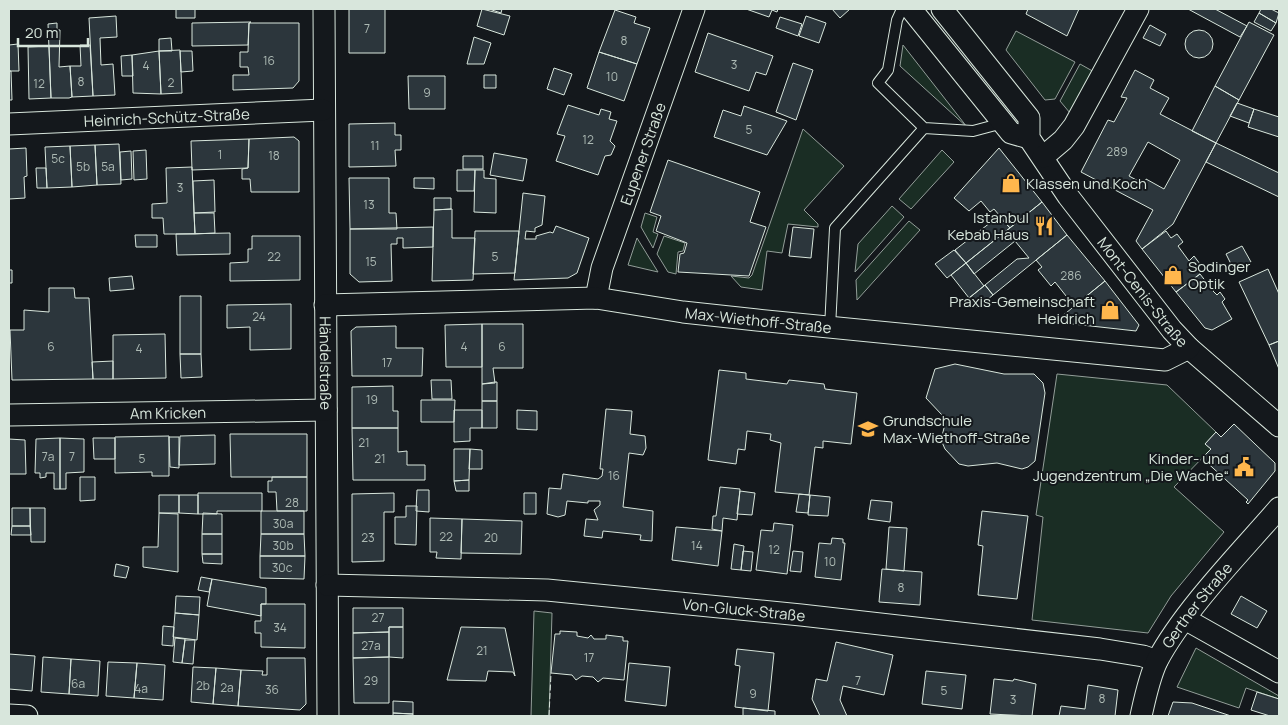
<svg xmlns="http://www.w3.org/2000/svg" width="1288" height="725" font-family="Manrope,sans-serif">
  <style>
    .green { fill: #1a2d24; stroke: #939e99 }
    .building { fill: #2c363c; stroke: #d8e6dc; fill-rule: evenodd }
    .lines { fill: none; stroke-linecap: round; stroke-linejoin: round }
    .service-casing { stroke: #d8e6dc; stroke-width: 12 }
    .minor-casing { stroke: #d8e6dc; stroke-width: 23 }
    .service { stroke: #14181c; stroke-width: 10 }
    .minor { stroke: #14181c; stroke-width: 21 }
    .fence { stroke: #d8e6dc; stroke-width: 1; stroke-dasharray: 6 2.5; stroke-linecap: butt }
    .labels { text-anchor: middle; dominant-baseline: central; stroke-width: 4; stroke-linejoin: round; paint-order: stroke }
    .number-label { font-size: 12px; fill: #adbab4 }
    .street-label { font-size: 15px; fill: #d8e6dc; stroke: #14181c }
    .poi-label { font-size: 15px; fill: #d8e6dc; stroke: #14181c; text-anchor: start }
  </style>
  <rect width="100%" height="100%" fill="#14181c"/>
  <path class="green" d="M1016,31L1075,62L1055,99L1045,100L1006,50Z
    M903,45L967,127L900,66Z
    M1080,64L1096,73L1070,113L1060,101Z
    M803,129L844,166L804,210L818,224V227L788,224L782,253L767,251L762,290L741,287L731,276L749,278L752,275Z
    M942,150L954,162L911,209L899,199Z
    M892,206L904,217L855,272L858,244Z
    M645,213L657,217L653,232L658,234L653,248L641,227Z
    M909,221L920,230L857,300L856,280Z
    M664,236L685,243L683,251L678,252L676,274L668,272L657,254Z
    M637,238L658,272L628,265Z
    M1057,374L1167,385L1216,432L1205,444L1211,449L1174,487L1224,532L1171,596L1148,633L1032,620L1043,517L1036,515Z
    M534,611L552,613L549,716H531Z
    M1196,648L1279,696V699L1246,688L1239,708L1177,687Z"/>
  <path class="building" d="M176,9H195V18H176Z
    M349,9H385V53H349Z
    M482,9L510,16L504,35L477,26Z
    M489,9H502L501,13Z
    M746,9H778L777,12L772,10L769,17Z
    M832,9H850L840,18Z
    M1028,9H1079L1067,36L1026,14Z
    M1188,9H1215L1247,26L1240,37Z
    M1261,9H1271L1279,13L1276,23L1259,13Z
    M615,10L636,17L634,23L650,28L637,64L599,52Z
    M1259,13L1276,23L1271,31L1254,22Z
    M116,16L117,37L100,38L101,65L113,64L115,95L93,96L89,18Z
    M806,16L826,23L819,43L799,36Z
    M780,17L802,24L798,36L776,28Z
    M251,22L249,23L248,45L192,46V23Z
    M1249,22L1274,35L1239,100L1215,86Z
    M57,23V30H60L59,67L70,66L72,97L69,98H51L48,24Z
    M249,23H299V81L293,88L233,90V75H249L248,67H240V52H248Z
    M1150,25L1166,34L1160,46L1143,38Z
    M1185 44a14 14 0 1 1 28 0a14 14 0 1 1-28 0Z
    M708,33L773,56L766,75L756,72L749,91L695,72Z
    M474,37L491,43L484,64H467Z
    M171,38L172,51H159V39Z
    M18,44L19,71H9V45Z
    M80,45H90L93,96L72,97L70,66H81Z
    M49,46L51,98L29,99L28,47Z
    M180,50L182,93L161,94L159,51Z
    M159,51L161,94L133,93L132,55Z
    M180,51H192L193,71L181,72Z
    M599,52L637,64L624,101L587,88Z
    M132,55L133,76H122L121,56Z
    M793,63L813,70L796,120L776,112Z
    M554,68L572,74L564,95L547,89Z
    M1135,70L1154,80L1150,88L1169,98L1160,114L1216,143L1173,224L1142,249L1136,241L1153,210L1081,172L1108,120L1114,122L1127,98L1121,97ZM1148,142L1180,160L1164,189L1146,179L1144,184L1129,176Z
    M9,71H11L12,100H9Z
    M484,75H496V88H484Z
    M408,76H445V109H409Z
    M1215,86L1239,100L1216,143L1192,131Z
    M1237,103L1254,109L1249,123L1230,116Z
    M568,105L599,115L601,109L611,112L609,119L617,121L610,141L615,146L611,155L605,156L598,175L556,161L565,136L557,134Z
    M744,106L787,121L767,155L714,137L723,110L741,116Z
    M1254,109L1279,117V137L1248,127Z
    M395,123V135H401V150H395L396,166L349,167V124Z
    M294,137L299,141V192H251L250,179H242V169L248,168L249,139Z
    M249,139L248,168L192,170L191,141Z
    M1216,143L1279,173V197L1206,162Z
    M119,144L121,184L97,185L95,145Z
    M95,145L97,185L72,187L70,146Z
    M70,146L72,187L47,188L45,147Z
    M26,148L27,176L24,177L25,198L9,199V149Z
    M999,148L1042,202L1010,228L994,209L990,212L981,201L969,211L954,198Z
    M146,150L147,179L134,180L133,151Z
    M131,151L132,179L121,180L120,152Z
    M494,153L527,159L523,181L490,175Z
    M463,156H483V169H463Z
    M668,160L760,192L750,222L766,227L749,276L678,272L680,254L684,253L687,243L656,231L661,216L650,212Z
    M192,167L195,234H164L163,218H152V204L167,203L166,168Z
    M36,168H46L47,188H37Z
    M457,170H475L474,191H457Z
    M475,170H484V178L496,179V213L474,212Z
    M349,178H389V213H396L397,229H350Z
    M414,178H434V189L414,188Z
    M214,180L215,212L194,213L193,181Z
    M523,193L545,196L542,225L535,228V232L526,231L525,239H536V236L550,232L553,233L556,226L589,238L577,273L568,278L514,280Z
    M434,198H451V209L434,210Z
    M1042,202L1067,235L993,295L985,285L1017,259L1029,258L1015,241L974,274L966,263Z
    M452,209V238H475L473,280L432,281L434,210Z
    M194,213H214L215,233L195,234Z
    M995,219L1002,220L1010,228L966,263L955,250Z
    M433,227V247L403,248V238H397V244H391L392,281L359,282L350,274V229Z
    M793,227L814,229L811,258L789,256Z
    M475,231H519L515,273L473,274Z
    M1166,231L1171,238L1177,234L1183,242L1178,246L1189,261L1194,256L1200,264L1195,268L1200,274L1176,292L1142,249Z
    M230,233V254L177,255L176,234Z
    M135,235H157V247H136Z
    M1067,235L1105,281L1074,306L1055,282L1051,286L1038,270L1042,267L1036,260Z
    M252,236H300V280L230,281V263L248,262V249H252Z
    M1242,246L1251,262L1234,270L1226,254Z
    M954,250L966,263L947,278L935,264Z
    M966,263L984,286L969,298L951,275Z
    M1268,269L1279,294V341L1269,345L1239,282Z
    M9,270H12V283H9Z
    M1200,274L1207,283L1212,279L1218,286L1213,291L1217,295L1220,292L1225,299L1222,302L1232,319L1212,330L1205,328L1176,292Z
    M132,276L134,289L110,291L109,278Z
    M1105,281L1139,325L1136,331L1055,322Z
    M985,285L993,295L977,308L969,298Z
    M49,288H74L75,298H89L93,379L12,380L10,330H24V310L49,312Z
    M180,296H201V354H180Z
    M291,304V349L250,350V327L227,328V305Z
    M482,324V367H446L445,325Z
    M482,324H523V368H493L495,383L482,384Z
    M396,326V348H423L422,376H352L351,331L356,327Z
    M165,334L166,378L113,379V335Z
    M1279,341V369L1269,345Z
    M180,354H201L202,377L181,378Z
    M113,361V379H93L92,362Z
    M955,364L1004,374H1034L1043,383L1045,393L1035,461L1028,467L1022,469L997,463L968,466L959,464L945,449L941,440L945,424L942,415L926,398L935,369Z
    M719,370L746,373V379L787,384L789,380L824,384L825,389L857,393L851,444L823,441V448L815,447L809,495L775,492L781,443L770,440L771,434L747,431L745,450L738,449L736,464L708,460Z
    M431,380H451L452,399H432Z
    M495,382H497V401H482V384Z
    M393,386V411H398V428H352V387Z
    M421,400H455L454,422H421Z
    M482,401H497V428H482Z
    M606,409L632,411L630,434L645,436L646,448L643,455L629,453L623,507L653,511L652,541L640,540L641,535L603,531L602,538L584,536L586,519L598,520L594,510L600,505V501H588V503L567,501L565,515L558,517L547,514L549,488L561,489L563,474L598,479L602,476L603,469H600Z
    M454,410H482V428H470V441L454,442Z
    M517,410L537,411V430L517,429Z
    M1234,424L1275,463V471L1248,504L1246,502L1248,500L1202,458L1211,449L1205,444L1216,432L1221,437Z
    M352,428H398V452L407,451V465H425V480H353Z
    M230,434H307V477H231Z
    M215,435V464L179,465L180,436Z
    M115,437L169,436V476H152V472L115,473Z
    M169,437H179V468L170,467Z
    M60,438L84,439V472L66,473V489H60Z
    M60,438V489H54V473H46V477L40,478V473H35L36,439Z
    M93,438H115V459H94Z
    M9,439L25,440L26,474H9Z
    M454,449H470L469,480L454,481Z
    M470,449L482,450V469H469Z
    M80,477H95V500L80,501Z
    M272,477H307V511H277L276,492H268V481H272Z
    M469,480V491H456L454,481Z
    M720,487L740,489L737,520L723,518L722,531L712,529L713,516H716Z
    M417,490H429V512L416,511Z
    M740,491L755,493L752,515L737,514Z
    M198,493H262V511H217V514H198Z
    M394,493V512H384V561L352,562V494Z
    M524,493H536V514H524Z
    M799,494L810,495L808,513L796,512Z
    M159,495H179V513H159Z
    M179,495H198V514L179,513Z
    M810,495L830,497L828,516L808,515Z
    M871,500L892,502L890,522L868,519Z
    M406,506H417L416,545L395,544V517H406Z
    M12,508H30V526H12Z
    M30,508H45V542H31Z
    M261,511H304V534H261Z
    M982,511L1028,516L1017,599L978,595L983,546L978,545Z
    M159,513L178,514V572L143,567V547H158Z
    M203,513L222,514V534H202Z
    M430,518L462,519L461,559L436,558L437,552H430Z
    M462,519L522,521L521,554L461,553Z
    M774,523L793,525L787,574L756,570L761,530L773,531Z
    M12,526H30L31,535H11Z
    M676,527L722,531L718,566L672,560Z
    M889,527L907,528L904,571L886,569Z
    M202,534H222V554H202Z
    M261,534H304L305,556H260Z
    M832,538L843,539V543H845L841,580L815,577L819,543L831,544Z
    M734,544L744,546L741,570L731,569Z
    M743,551L753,552L751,571L741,570Z
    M793,551L803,552L801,572L790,571Z
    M202,554H222V564L203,563Z
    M260,556H305L304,579L260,578Z
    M116,564L129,567L126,578L114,576Z
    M882,569L922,572L920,605L879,602Z
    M201,577L212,579L209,592L198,590Z
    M212,579L266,588V604H261V616L207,606Z
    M176,596L200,597L199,615L175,613Z
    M1241,596L1267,611L1257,628L1231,614Z
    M261,604H305V648L261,647V633H255V621H261Z
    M353,608H403V627H389V632L353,633Z
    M175,613L199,615L197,640L173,637Z
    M163,626L174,627L173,646L162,645Z
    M389,627H403V658L389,657Z
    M461,627L505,628L515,676L513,672L488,671L486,681L447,680Z
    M560,631L577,632V636L588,638L591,635L594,639H606V635L623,637V641H628L624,680L603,678L598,682L593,677L582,676L576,680L572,675L551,673L555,634H560Z
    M389,632V657L353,658V633Z
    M175,638L185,639L182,663L173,662Z
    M185,640H195L193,664L182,663Z
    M836,642L893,655L884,695L843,686L840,700L847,716H820L812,699L816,679L827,681Z
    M737,649L774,653L768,711L735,707L740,666L735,665Z
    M9,654L35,656L32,691L9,689Z
    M43,657L71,659L69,694L41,692Z
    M389,657V703H354L353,658Z
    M267,658H305L306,704L300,710L238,706L241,670L263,671L262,675H267Z
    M71,659L100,661L98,696L69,694Z
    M108,662L137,663L134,698L106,696Z
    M137,663L165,665L163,700L134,698Z
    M629,663L670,667L666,706L625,701Z
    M193,667L216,668L213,704L191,702Z
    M216,668L241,670L238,706L213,704Z
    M926,671L966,675L962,709L922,704Z
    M994,679L1013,681L1014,679L1036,684L1032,716L990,714Z
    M1088,685L1118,690L1115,716H1059L1061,706L1085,709Z
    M1257,692L1279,699V716H1270L1251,710Z
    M393,701L413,702V714L393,713Z
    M1173,702L1192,703L1231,716H1168Z
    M743,708L775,711V716H743Z
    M393,713L413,714V716H393Z"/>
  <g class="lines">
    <defs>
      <path id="service" d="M924,128L973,131L1003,123
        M830,328L835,228L924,128L878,83L888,70L897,20L902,9"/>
      <g id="minor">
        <path id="s1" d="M324,9L328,716"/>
        <path d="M911,9L1011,133L1029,138"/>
        <path id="s2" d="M942,9L1029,118V138L1068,196L1172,330L1189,348L1279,426"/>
        <path id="s3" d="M9,124L323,110"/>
        <path d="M1043,157L1063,140L1074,126L1138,9"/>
        <path id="s4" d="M596,298L602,268L694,9"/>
        <path id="s5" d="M325,305L596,298L683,312L757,320L1165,360L1189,348"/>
        <path id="s6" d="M9,415L326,410"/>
        <path id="s7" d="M327,585L547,590L801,615L1100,649L1143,656L1157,661"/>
        <path d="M1185,619L1279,672"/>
        <path d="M9,715L27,716"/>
        <path id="s8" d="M1141,716C1145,698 1149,678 1157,661C1184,610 1240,553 1279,508"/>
      </g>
    </defs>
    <use href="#service" class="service-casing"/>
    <use href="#minor" class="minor-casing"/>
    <use href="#service" class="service"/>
    <use href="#minor" class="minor"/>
    <path class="fence" d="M549,716L551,673"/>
  </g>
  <defs>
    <symbol id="shop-bare" viewBox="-9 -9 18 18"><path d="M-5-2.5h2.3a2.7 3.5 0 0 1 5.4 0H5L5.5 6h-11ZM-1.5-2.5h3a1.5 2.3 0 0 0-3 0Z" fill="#ffb74d" stroke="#14181c" stroke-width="2.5" paint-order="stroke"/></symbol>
    <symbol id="restaurant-bare" viewBox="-9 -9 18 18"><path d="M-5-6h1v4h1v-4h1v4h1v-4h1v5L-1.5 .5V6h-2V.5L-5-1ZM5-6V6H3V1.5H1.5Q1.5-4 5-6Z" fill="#ffb74d" stroke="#14181c" stroke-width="2.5" paint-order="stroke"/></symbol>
    <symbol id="school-bare" viewBox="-9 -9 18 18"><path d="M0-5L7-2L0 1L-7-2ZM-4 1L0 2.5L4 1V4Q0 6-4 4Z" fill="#ffb74d" stroke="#14181c" stroke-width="2.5" paint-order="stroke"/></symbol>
    <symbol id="civic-bare" viewBox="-9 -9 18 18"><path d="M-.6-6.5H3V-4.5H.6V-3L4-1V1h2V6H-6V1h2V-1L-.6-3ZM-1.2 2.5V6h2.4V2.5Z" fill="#ffb74d" stroke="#14181c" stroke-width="2.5" paint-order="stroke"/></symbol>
  </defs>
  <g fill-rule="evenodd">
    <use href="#shop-bare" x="997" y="169" width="28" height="28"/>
    <use href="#restaurant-bare" x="1030" y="212" width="28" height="28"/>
    <use href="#shop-bare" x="1159" y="261" width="28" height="28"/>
    <use href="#shop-bare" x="1096" y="296" width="28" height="28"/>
    <use href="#school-bare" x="854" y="415" width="28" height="28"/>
    <use href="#civic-bare" x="1230" y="453" width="28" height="28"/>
  </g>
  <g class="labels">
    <g class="number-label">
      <text x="367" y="28">7</text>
      <text x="624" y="40">8</text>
      <text x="269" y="60">16</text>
      <text x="734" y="64">3</text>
      <text x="146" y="65">4</text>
      <text x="612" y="76">10</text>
      <text x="81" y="81">8</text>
      <text x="171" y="82">2</text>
      <text x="39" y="83">12</text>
      <text x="427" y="92">9</text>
      <text x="749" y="129">5</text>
      <text x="588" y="139">12</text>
      <text x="375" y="145">11</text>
      <text x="1117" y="151">289</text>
      <text x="220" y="154">1</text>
      <text x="274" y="155">18</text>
      <text x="58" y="158">5c</text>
      <text x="83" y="166">5b</text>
      <text x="108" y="166">5a</text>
      <text x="180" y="187">3</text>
      <text x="369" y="204">13</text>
      <text x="274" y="256">22</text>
      <text x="495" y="256">5</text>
      <text x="371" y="261">15</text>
      <text x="1071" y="275">286</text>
      <text x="259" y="316">24</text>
      <text x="51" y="346">6</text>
      <text x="464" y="346">4</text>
      <text x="502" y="346">6</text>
      <text x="139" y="348">4</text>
      <text x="387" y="362">17</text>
      <text x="372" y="399">19</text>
      <text x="364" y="442">21</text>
      <text x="48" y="456">7a</text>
      <text x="72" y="456">7</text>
      <text x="142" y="458">5</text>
      <text x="380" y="458">21</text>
      <text x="614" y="475">16</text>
      <text x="292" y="502">28</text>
      <text x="283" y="523">30a</text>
      <text x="446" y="536">22</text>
      <text x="368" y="537">23</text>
      <text x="491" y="537">20</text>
      <text x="283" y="545">30b</text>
      <text x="697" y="545">14</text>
      <text x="774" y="549">12</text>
      <text x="830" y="561">10</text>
      <text x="282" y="567">30c</text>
      <text x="901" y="587">8</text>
      <text x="378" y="617">27</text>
      <text x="280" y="627">34</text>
      <text x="371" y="645">27a</text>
      <text x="482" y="650">21</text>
      <text x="589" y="657">17</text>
      <text x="371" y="680">29</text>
      <text x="858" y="680">7</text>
      <text x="78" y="683">6a</text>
      <text x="203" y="685">2b</text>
      <text x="227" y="687">2a</text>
      <text x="141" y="688">4a</text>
      <text x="272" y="689">36</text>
      <text x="944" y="690">5</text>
      <text x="753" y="693">9</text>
      <text x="1102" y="698">8</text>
      <text x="1013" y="699">3</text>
    </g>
    <g class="street-label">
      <text stroke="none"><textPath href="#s3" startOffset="158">Heinrich-Schütz-Straße</textPath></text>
      <text stroke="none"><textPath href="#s4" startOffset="152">Eupener Straße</textPath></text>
      <text stroke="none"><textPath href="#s2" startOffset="351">Mont-Cenis-Straße</textPath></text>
      <text stroke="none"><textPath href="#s5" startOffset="435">Max-Wiethoff-Straße</textPath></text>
      <text stroke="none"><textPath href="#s1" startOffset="354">Händelstraße</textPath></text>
      <text stroke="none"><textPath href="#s6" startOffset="159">Am Kricken</textPath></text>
      <text stroke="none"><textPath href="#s8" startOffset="126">Gerther Straße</textPath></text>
      <text stroke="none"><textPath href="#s7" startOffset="418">Von-Gluck-Straße</textPath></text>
    </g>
    <g class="poi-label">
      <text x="1026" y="183">Klassen und Koch</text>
      <text x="1029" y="217" text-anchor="end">Istanbul<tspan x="1029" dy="17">Kebab Haus</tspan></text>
      <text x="1188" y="266">Sodinger<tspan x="1188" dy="17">Optik</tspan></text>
      <text x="1095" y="301" text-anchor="end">Praxis-Gemeinschaft<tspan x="1095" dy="17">Heidrich</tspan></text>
      <text x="883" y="420">Grundschule<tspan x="883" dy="17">Max-Wiethoff-Straße</tspan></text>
      <text x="1229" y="458" text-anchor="end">Kinder- und<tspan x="1229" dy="17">Jugendzentrum „Die Wache“</tspan></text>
    </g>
  </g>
  <rect width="1288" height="725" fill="none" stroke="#d8e6dc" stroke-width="20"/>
  <path d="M18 38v8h70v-8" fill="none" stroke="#d8e6dc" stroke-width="2.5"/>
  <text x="25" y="38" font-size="15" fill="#d8e6dc" stroke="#14181c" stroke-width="4" paint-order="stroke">20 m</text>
</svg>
